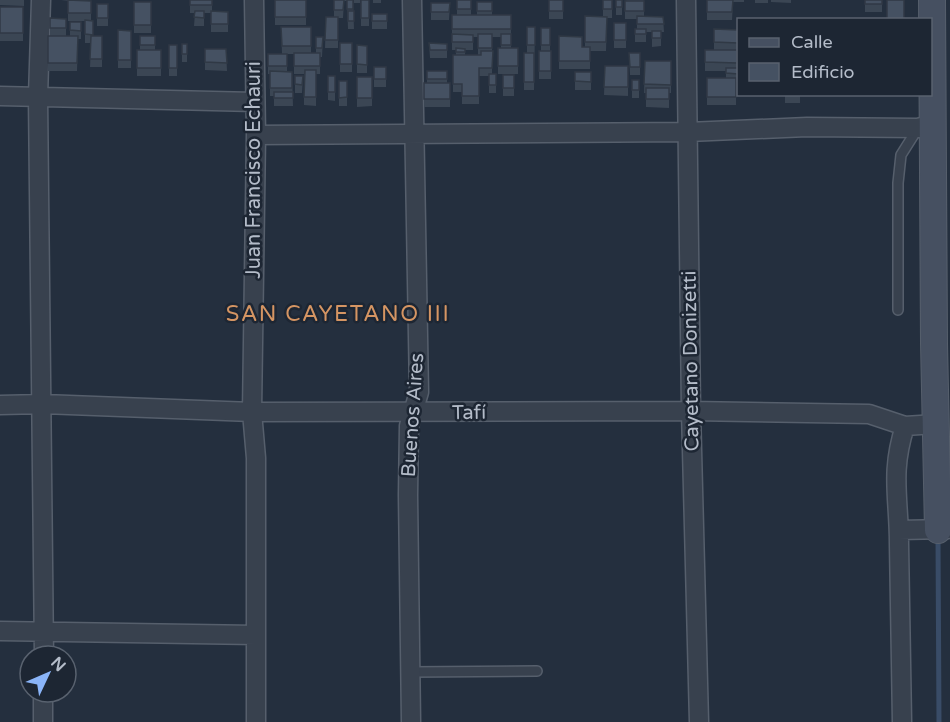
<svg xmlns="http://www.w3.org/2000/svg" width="950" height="722" font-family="'Varela Round',sans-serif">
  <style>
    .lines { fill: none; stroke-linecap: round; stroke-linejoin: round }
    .stream { stroke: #394c67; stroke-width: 5 }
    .lane-casing { stroke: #565f6c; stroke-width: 12 }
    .street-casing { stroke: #565f6c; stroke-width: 21 }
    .secondary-casing { stroke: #565f6c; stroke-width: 28 }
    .lane { stroke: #38414e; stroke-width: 9 }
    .street { stroke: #38414e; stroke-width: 18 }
    .secondary { stroke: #465061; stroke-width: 26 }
    .wall { fill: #3b4654; fill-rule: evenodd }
    .building { fill: #455162; stroke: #303945; stroke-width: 1.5 }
    .labels { text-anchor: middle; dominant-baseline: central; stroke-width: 5; stroke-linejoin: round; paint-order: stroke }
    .street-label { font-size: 20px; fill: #b4bcc9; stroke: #1d2633 }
    .quarter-label { font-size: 22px; letter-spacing: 1.5px; fill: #d59563; stroke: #1d2633 }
  </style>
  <rect width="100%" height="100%" fill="#242f3e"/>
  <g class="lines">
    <path class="stream" d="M938,538L939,722"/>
    <defs>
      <path id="lane" d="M898,310V183L901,155L918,128
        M411,672L537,671"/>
      <path id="street" d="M41,0L38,97L44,656
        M254,0L256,135L252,412L256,458V722
        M686,0L691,411L699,722
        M0,96L255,102
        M256,135L688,132L807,127L918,128L933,124
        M0,405L43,404L252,412L691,411L869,414L905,426L936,424
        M899,530L948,529
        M0,631L256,635
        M43,722V692
        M411,722L408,495L409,426L419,392L412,0
        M902,722C901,663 900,603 899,544C899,497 890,473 905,426"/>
      <path id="secondary" d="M932,0L934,343L938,530"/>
    </defs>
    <use href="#lane" class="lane-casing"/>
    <use href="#street" class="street-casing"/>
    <use href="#secondary" class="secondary-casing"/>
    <use href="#lane" class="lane"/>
    <use href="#street" class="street"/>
    <use href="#secondary" class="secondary"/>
  </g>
  <path class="wall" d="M0,0H24V6L0,5Z
    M61,0L91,1V21H93V36H102V67H90L91,43H85V21H68V1Z
    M190,0H212V11L228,12V32H211V13H204V26H194L195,13H190Z
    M275,0H306V25H275Z
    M334,0H353L354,29H348L347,1H344L343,18H338V48H325L326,17H334Z
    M354,0H360V3H354Z
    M361,0H369V26H361Z
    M373,0H381V3H373Z
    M457,0H471V15H477V2H492V15H511V48H518V74H498V48H501V37H492V74H496V93H489V76H479V104H462V92H453V55H456V50H452V15H457ZM473,37H478V55H465V50H473Z
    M549,0H563V19H549Z
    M603,0H612V18H607L606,51H590V69H559V36L582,47H585V16L603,17Z
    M616,0H622V15H616Z
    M627,0H643L644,1V16L663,17L664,32H661V46L652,47V32H646V42H635V29H637V19H625V1Z
    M707,0H744V2H733L732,20H707Z
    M755,0H768V3H755Z
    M771,0H791V3L771,2Z
    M865,0H882V12H865Z
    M134,2H151V33H134Z
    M431,3H450L449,20H431Z
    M97,4H108V26H97Z
    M0,7H23V41H0Z
    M372,14H387V29H372Z
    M66,19V36H70V22H81V39H78L77,71H48V36H50V28Z
    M614,23H626V48H614Z
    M281,27H311V53H316V48L323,37L322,57H320V74H316V106L304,105V74H294V54H287V71L292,72L293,106H274V96H270V74H268V54H282Z
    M527,27H535L534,90H524V53H527Z
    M541,28H550V51H551V79H539V51H541Z
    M714,29L738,30V51H737V68H738V82H736V105H707V78H726V71H705V50H714Z
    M118,30L131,31V68H118Z
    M140,36H155V50H161V76H137V50H140Z
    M340,43H352V72H340Z
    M429,43L447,44V58H430Z
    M182,44H187V62H182Z
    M169,45H177V76H169Z
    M357,45L367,46V73H357Z
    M205,49H226L227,71L205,70Z
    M629,53H640V75H630Z
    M645,61H671V93H669V108L646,107V93H644Z
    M605,66H628V96L604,95Z
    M374,67H386V87H374Z
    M427,71H447V83H450V107H424V83H427Z
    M575,72H591V90H575Z
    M503,75H514V96H503Z
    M295,76H303L302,93H295Z
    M328,76H335V101L328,100Z
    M357,77H372V106L357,107Z
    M639,80V98H632V90Z
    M339,81H347V106H339Z
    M785,94H800V103H785Z"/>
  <path class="building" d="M68,0L91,1V13H68Z
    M190,0H212V5H190Z
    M275,0H306V17H275Z
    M334,0H344L343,10H334Z
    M347,0H353V9H347Z
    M361,0H369V18H361Z
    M457,0H471V9H457Z
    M549,0H563V11H549Z
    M603,0H612V9H603Z
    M616,0H622V7H616Z
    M707,0H733L732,12H707Z
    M865,0H882V4H865Z
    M887,0H904V20H887Z
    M625,1H644V11H625Z
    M134,2H151V25H134Z
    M477,2H492V11H477Z
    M431,3H450L449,12H431Z
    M97,4H108V18H97Z
    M0,7H23V33H0Z
    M195,11H204V18L194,17Z
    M211,11L228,12V24H211Z
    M348,11H354V21H348Z
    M372,14H387V21H372Z
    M452,15H511V29H452Z
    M585,16L607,17L606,42H585Z
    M637,16L663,17L664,24H637Z
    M326,17H338V40H325Z
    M50,18L66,19V28H50Z
    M85,20L93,21V35L85,34Z
    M70,22H81V31L70,30Z
    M614,23H626V40H614Z
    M281,27H311V46H282Z
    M527,27H535V45H527Z
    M541,28H550V45H541Z
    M635,29H646V34H635Z
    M714,29L738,30V43L714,42Z
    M118,30L131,31V60H118Z
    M652,31H661V38H652Z
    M452,34L473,35V42H452Z
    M478,34H492V48H478Z
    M501,34H511V45H501Z
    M48,36H78L77,63H48Z
    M91,36H102V59H90Z
    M140,36H155V45H140Z
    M559,36L582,37V47H590V61H559Z
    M316,37H323L322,48H316Z
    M340,43H352V64H340Z
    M429,43L447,44V50H430Z
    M182,44H187V54H182Z
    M169,45H177V68H169Z
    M357,45L367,46V65L357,64Z
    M456,48L465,49V52H456Z
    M498,48H518V66H498Z
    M205,49H226L227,63L205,62Z
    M137,50H161V68H137Z
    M705,50H737V63L705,62Z
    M481,51H493L492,68H479V96H462V84H453V55H481Z
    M539,51H551V71H539Z
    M294,53H320V66H294Z
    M524,53H534V82H524Z
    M629,53H640V67H630Z
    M268,54H287V66H268Z
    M645,61H671V85L644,84Z
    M605,66H628V87H604Z
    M374,67H386V79H374Z
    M726,68H738V74L726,73Z
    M305,70H316V97H304Z
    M270,71L292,72V88H270Z
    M427,71H447V79H427Z
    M575,72H591V82L575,81Z
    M489,74H496V85H489Z
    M503,75H514V88H503Z
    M295,76H303L302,85L295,84Z
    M328,76H335V92H328Z
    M357,77H372V98H357Z
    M707,78H736V97H707Z
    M632,80H639V90H632Z
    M339,81H347V97L339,98Z
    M424,83H450V99H424Z
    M646,88H669V99H646Z
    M274,92H293V98H274Z"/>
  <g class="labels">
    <g class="street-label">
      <text transform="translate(254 170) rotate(-90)">Juan Francisco Echauri</text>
      <text transform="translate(691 361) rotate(-91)">Cayetano Donizetti</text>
      <text transform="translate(469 413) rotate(-1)">Tafí</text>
      <text transform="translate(413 415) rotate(-86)">Buenos Aires</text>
    </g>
    <g class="quarter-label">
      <text x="338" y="314">SAN CAYETANO III</text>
    </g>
  </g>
  <rect x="737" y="18" width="195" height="78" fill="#1d2633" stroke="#59626f" stroke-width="1.5"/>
  <rect x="749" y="38" width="30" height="9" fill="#465061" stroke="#59626f" stroke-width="1.5"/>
  <text x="791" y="48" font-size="18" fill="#b4bcc9">Calle</text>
  <rect x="749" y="63" width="30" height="18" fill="#455162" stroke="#59626f" stroke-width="1.5"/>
  <text x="791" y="78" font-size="18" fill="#b4bcc9">Edificio</text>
  <g transform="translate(48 674) rotate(46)"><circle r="28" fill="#1d2633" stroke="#59626f" stroke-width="1.5"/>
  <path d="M0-4.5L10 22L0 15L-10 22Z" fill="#8ab4f8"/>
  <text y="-9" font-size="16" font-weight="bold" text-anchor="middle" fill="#b4bcc9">N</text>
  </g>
</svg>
